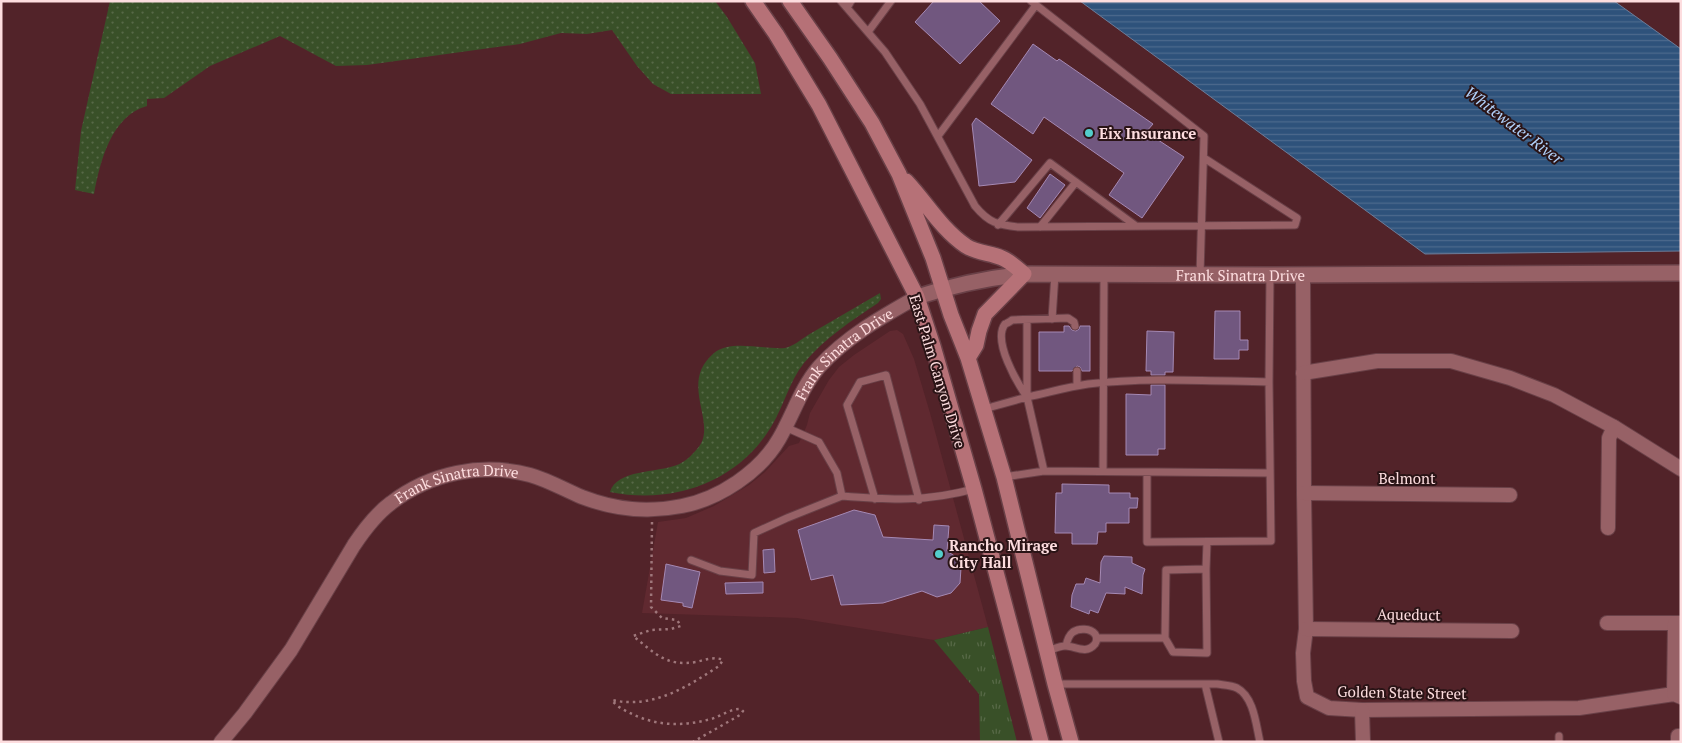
<svg xmlns="http://www.w3.org/2000/svg" width="1682" height="743" font-family="'PT Serif',serif">
  <style>
    .built { fill: #602930 }
    .grass { fill: url(#grass-dots) }
    .park { fill: url(#park-tufts) }
    .water { fill: url(#water-rules); stroke: #6c7c99 }
    .building { fill: #71577f; stroke: #a589b4 }
    .lines { fill: none; stroke-linecap: round; stroke-linejoin: round }
    .lane-casing { stroke: #694047; stroke-width: 9 }
    .street-casing { stroke: #694047; stroke-width: 16 }
    .secondary-casing { stroke: #694047; stroke-width: 18 }
    .primary-casing { stroke: #694047; stroke-width: 18 }
    .path { stroke: #9f777b; stroke-width: 2.5; stroke-dasharray: 2.5 4; stroke-linecap: butt }
    .lane { stroke: #976166; stroke-width: 7 }
    .street { stroke: #976166; stroke-width: 14 }
    .secondary { stroke: #976166; stroke-width: 15 }
    .primary { stroke: #b67177; stroke-width: 15 }
    .poi-dot { fill: #53cdcb; stroke: #2a1416; stroke-width: 2 }
    .labels { text-anchor: middle; dominant-baseline: central; stroke-width: 4; stroke-linejoin: round; paint-order: stroke }
    .poi-label { font-size: 15px; font-weight: bold; fill: #fddddf; stroke: #2a1416; text-anchor: start }
    .street-label { font-size: 15px; fill: #fddddf; stroke: #2a1416 }
    .water-label { font-size: 16px; font-style: italic; fill: #b1d1fa; stroke: #2a1416 }
  </style>
  <defs>
    <pattern id="grass-dots" width="8" height="8" patternUnits="userSpaceOnUse" patternTransform="scale(1.25)"><rect width="8" height="8" fill="#395028"/><path d="M2 2h.1M6 6h.1" fill="none" stroke="#576947" stroke-width="1.8" stroke-linecap="round"/></pattern>
    <pattern id="park-tufts" width="24" height="20" patternUnits="userSpaceOnUse" patternTransform="scale(1.25)"><rect width="24" height="20" fill="#395028"/><path d="M3 7l-1-3M5 7V3M7 7l1-3M15 17l-1-3M17 17v-4M19 17l1-3" fill="none" stroke="#576947"/></pattern>
    <pattern id="water-rules" width="6" height="5" patternUnits="userSpaceOnUse" patternTransform="scale(1.25)"><rect width="6" height="5" fill="#2e527b"/><path d="M0 2.5h6" fill="none" stroke="#4d6a8d"/></pattern>
  </defs>
  <rect width="100%" height="100%" fill="#522329"/>
  <path class="built" d="M897,330L903,334L914,359L930,413L988,627L934,640L797,618L642,613L658,522L686,518L714,506L749,485L765,472L789,446L799,443L807,425L810,413L829,380L839,367L854,355L890,331Z"/>
  <path class="grass" d="M110,1H715L727,17L755,63L761,94H671L653,84L637,66L612,30L587,34L561,33L520,44L367,65L336,66L280,36L210,66L164,98L147,99V106C111,116 100,162 94,194L75,190L81,131Z
    M880,293L881,299L878,303C851,321 825,338 804,363C789,382 784,406 771,427C738,482 673,505 610,492C617,469 657,473 677,465C685,462 692,455 697,449C720,424 677,384 714,353C731,339 765,350 785,348C792,347 802,339 808,335C832,321 856,307 880,293Z"/>
  <path class="park" d="M988,627L1017,742H980L979,694L934,640Z"/>
  <path class="water" d="M1080,1H1614L1681,49V251L1425,254Z"/>
  <path class="building" d="M934,1H979L1000,21L960,64L915,22Z
    M1033,44L1057,61L1059,59L1153,124L1146,132L1184,157L1142,218L1109,195L1124,173L1044,117L1033,134L991,104Z
    M976,118L1032,160L1015,182L979,186L972,124Z
    M1050,174L1065,185L1040,218L1027,208Z
    M1215,311H1240V340H1248V350H1239V359H1214Z
    M1064,326H1069L1072,330L1076,331L1079,329L1080,326H1090V371H1082L1080,367L1077,366L1072,371H1039V332H1064Z
    M1147,331L1174,332L1173,372H1165V375H1151V371H1146Z
    M1151,385H1165V449H1158V455H1126V394L1151,395Z
    M1062,484L1109,485V493H1130V498H1138L1137,508H1129V523H1106V532H1098L1097,544H1072V533H1055L1056,493H1062Z
    M854,510L875,515L883,537L933,540L934,525L949,526L947,551L956,557L961,568L960,583L951,593L937,597L922,591L883,603L841,605L833,575L811,580L798,530Z
    M774,549L775,572L764,573L763,550Z
    M1104,556L1132,557V563L1145,569L1143,575L1142,594L1125,587V594L1106,593L1098,613L1090,610L1089,614L1071,607L1072,595L1076,584H1084L1086,578L1100,583L1101,562Z
    M666,564L700,572L692,608L683,606V603L661,600Z
    M763,582V593L726,594L725,583Z"/>
  <g class="lines">
    <defs>
      <path id="lane" d="M841,1L885,52L920,104L975,206C989,223 998,225 1019,227L1295,225L1297,218L1204,158
        M1031,1L1204,136L1200,275
        M847,8L851,1
        M868,32L891,1
        M938,136L1036,5
        M998,225L1050,163L1136,226
        M1040,227L1076,182
        M1052,319L1055,274
        M1027,320V397
        M1077,371V386
        M1027,397C1047,393 1067,387 1088,384C1147,377 1209,381 1269,382L1270,275
        M1027,397C1018,384 992,341 1005,324C1006,324 1011,321 1012,320L1068,318L1074,322L1075,326
        M984,409L1027,397L1044,471
        M785,427L819,442L837,473L842,496C891,500 925,502 974,489
        M1103,471L1104,274
        M1147,472V542L1271,541L1269,382
        M1004,477L1044,471L1270,473
        M875,499L847,405L860,382L886,375L919,500
        M691,560L720,571L752,575L754,533L787,518L842,496
        M1097,638H1165L1166,570L1206,569L1207,542
        M1165,638L1173,652L1207,653L1206,569
        M1047,651C1052,650 1061,645 1066,646C1075,646 1086,655 1095,644C1097,641 1097,637 1095,634C1090,628 1079,628 1073,632C1069,635 1067,641 1066,646
        M1055,684H1217C1223,685 1231,685 1237,688C1254,697 1256,725 1260,742
        M1205,684L1219,742
        M1559,736V742"/>
      <g id="street">
        <path d="M1303,275L1304,493L1306,629L1303,653L1304,681L1307,697L1329,708L1362,710L1579,708L1674,694L1681,697"/>
        <path d="M1303,373L1377,361H1451L1510,378L1554,395L1614,427L1681,469"/>
        <path d="M1304,493L1510,495"/>
        <path d="M1608,528L1609,438L1614,427"/>
        <path d="M1607,623H1681"/>
        <path d="M1306,629L1512,631"/>
        <path d="M1674,694L1675,623"/>
        <path d="M1362,710L1363,742"/>
        <path id="s1" d="M221,742L245,713L291,650L354,545C364,530 376,514 391,503C430,473 482,462 530,475C548,480 565,490 582,497C616,510 647,513 682,506C719,499 760,472 779,439C793,415 801,388 819,367C846,337 883,316 917,297"/>
        <path d="M1678,742V736"/>
      </g>
      <g id="secondary">
        <path id="s2" d="M917,297C953,285 987,278 1024,274L1270,275L1681,273"/>
      </g>
      <path id="primary" d="M753,1L776,34L819,105L917,297L933,346L974,489L1041,742
        M790,1L830,58L872,123L899,174L933,258L951,315L968,358L1004,477L1055,684L1071,742
        M906,181C926,202 941,229 966,246C977,253 991,253 1002,258C1010,261 1018,269 1024,274L985,314L979,331L976,345L968,358"/>
    </defs>
    <use href="#lane" class="lane-casing"/>
    <use href="#street" class="street-casing"/>
    <use href="#secondary" class="secondary-casing"/>
    <use href="#primary" class="primary-casing"/>
    <path class="path" d="M652,522L651,607L662,618L677,620L681,626L671,629L651,630L633,636C655,653 666,667 696,662C705,660 714,656 723,660L719,666C687,687 653,709 612,700C616,706 622,709 628,712C655,726 681,727 711,719C721,716 730,709 740,709L743,711L740,715L693,742"/>
    <use href="#lane" class="lane"/>
    <use href="#street" class="street"/>
    <use href="#secondary" class="secondary"/>
    <use href="#primary" class="primary"/>
  </g>
  <g class="poi-dot">
    <circle cx="1089" cy="133" r="5"/>
    <circle cx="939" cy="554" r="5"/>
  </g>
  <g class="labels">
    <g class="poi-label">
      <text x="1099" y="133">Eix Insurance</text>
      <text x="949" y="545">Rancho Mirage<tspan x="949" dy="17">City Hall</tspan></text>
    </g>
    <g class="street-label">
      <text stroke="none"><textPath href="#s2" startOffset="326">Frank Sinatra Drive</textPath></text>
      <text stroke="none"><textPath href="#s1" startOffset="830">Frank Sinatra Drive</textPath></text>
      <text transform="translate(938 371) rotate(73)">East Palm Canyon Drive</text>
      <text x="1407" y="478">Belmont</text>
      <text stroke="none"><textPath href="#s1" startOffset="365">Frank Sinatra Drive</textPath></text>
      <text transform="translate(1409 614) rotate(1)">Aqueduct</text>
      <text transform="translate(1402 692) rotate(1)">Golden State Street</text>
    </g>
    <g class="water-label">
      <text transform="translate(1514 125) rotate(37)">Whitewater River</text>
    </g>
  </g>
  <rect width="1682" height="743" fill="none" stroke="#fddddf" stroke-width="5"/>
</svg>
